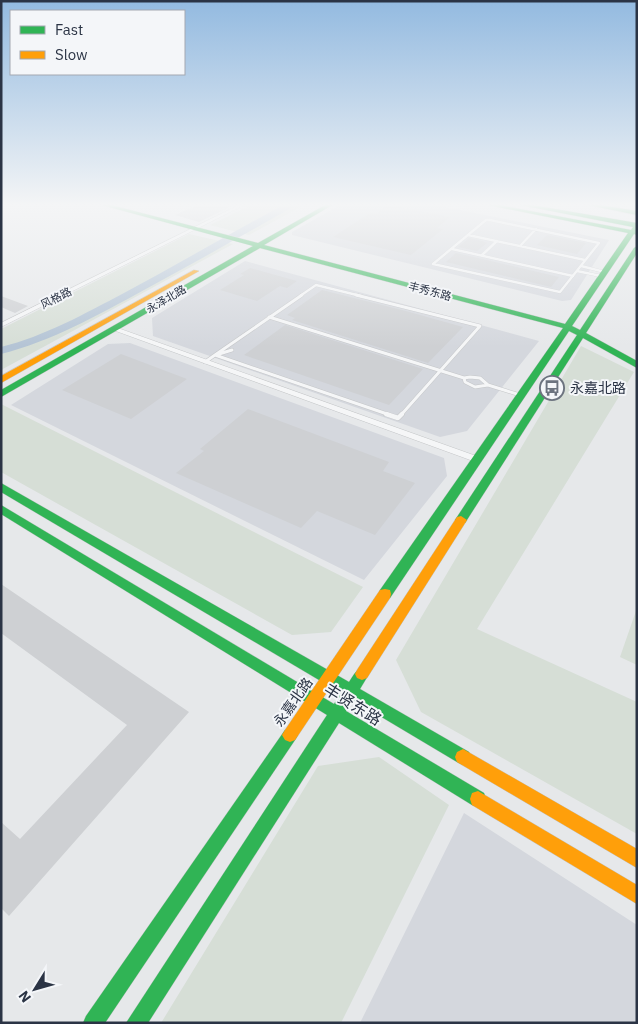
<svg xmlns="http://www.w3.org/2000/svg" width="638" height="1024" font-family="'IBM Plex Sans','Noto Sans SC',sans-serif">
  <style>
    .built { fill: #d4d7dd }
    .green { fill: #d6ded6 }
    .water { fill: #b4c4d5 }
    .building { fill: #ced0d3 }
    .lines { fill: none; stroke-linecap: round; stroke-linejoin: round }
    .lane-far2-casing { stroke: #c4c6c8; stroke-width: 3 }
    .lane-far1-casing { stroke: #c4c6c8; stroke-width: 4 }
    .lane-casing { stroke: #c4c6c8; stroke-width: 5.5 }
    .street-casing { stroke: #c4c6c8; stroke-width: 1 }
    .fast-casing { stroke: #c4c6c8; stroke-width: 1 }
    .slow-casing { stroke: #c4c6c8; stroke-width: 1 }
    .lane-far2 { stroke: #f5f6f7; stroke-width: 2.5 }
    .lane-far1 { stroke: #f5f6f7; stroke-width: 3 }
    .lane { stroke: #f5f6f7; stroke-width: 4.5 }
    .street { fill: #f5f6f7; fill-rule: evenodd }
    .fast { fill: #30b455; fill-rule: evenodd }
    .slow { fill: #ff9f0a; fill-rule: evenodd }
    .labels { text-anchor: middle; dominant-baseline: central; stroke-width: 4; stroke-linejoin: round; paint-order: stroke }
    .far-street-label { font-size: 11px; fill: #2b3445; stroke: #f4f6f9 }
    .poi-label { font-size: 14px; fill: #2b3445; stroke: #f4f6f9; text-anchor: start }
    .street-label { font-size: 14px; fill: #2b3445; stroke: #f4f6f9 }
    .near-street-label { font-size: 16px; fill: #2b3445; stroke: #f4f6f9 }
  </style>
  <rect width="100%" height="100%" fill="#e6e8ea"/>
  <path class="built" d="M342,204H430L609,240L571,300L562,301L292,235V232Z
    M245,261L539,341L467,431L440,437L153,336L152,318Z
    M130,343L444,458L447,476L364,580L11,405L108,344Z
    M464,813L637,925V1023H360Z"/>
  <path class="green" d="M253,204H306L249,235L210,225Z
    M189,234L233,244L1,370V329Z
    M581,346L634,372L477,629L637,702V834L421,712L396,660Z
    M1,404L363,587L331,632L292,635L1,472Z
    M637,608V665L620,657Z
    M379,757L449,805L341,1023H161L318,766Z"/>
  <path class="water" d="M285,204H298C247,233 196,262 144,290C98,315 52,341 1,354V347C45,336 84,314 124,293C178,264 231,233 285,204Z"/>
  <path class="building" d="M200,204H236L199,222L175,215Z
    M389,205L450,217L437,228L443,229L411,255L333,237L370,213L375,214Z
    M547,235L586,243L577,254L537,245Z
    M469,238L482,241L487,243L477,251L458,247Z
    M456,253L478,258L559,277L551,287L446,262Z
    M250,268L297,281L287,288L280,286L257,301L220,290L244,275L240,274Z
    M322,290L402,310L463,327L428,363L292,320L295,318L287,315Z
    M1,296L28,306L15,313L1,307Z
    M285,325L423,369L389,405L244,355Z
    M121,354L187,379L131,419L62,390Z
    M248,409L389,462L383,471L415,483L375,535L317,511L301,528L176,473L204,451L200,449Z
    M1,584L189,712L9,916L1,908V822L20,839L127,725L1,633Z"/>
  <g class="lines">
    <defs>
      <path id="lane-far2" d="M486,220H490L599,243L560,292L433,264Z
        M468,235L585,260
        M520,246L536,229
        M452,249L573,276
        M482,255L497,241
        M581,266L605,272
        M577,271L601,276
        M300,296L316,285L361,296"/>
      <path id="lane-far1" d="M356,295L480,326L401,415
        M269,317L464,378
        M219,354L232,350
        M215,355L390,415
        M215,355L302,295
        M205,362L215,355
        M470,377L480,378L488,385L475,387L465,382L464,378Z
        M488,385L520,395"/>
      <path id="lane" d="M386,414L398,418L402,414"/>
      <path id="street" d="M241,204H246L1,327V323Z
        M115,327L479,457L480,459L476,462L473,461L113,330L112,329Z"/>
      <path id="fast" d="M98,204H107L258,243L327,204H334L264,245L565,324L628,233L483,204H494L631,230L633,227L515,204H526L637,223V235L634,234L572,326L580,330L634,248L637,246V253L586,333L637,361V368L583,338L465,523H457L455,520L457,517L577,335L569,331L390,598L385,599L380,598L379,594L380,590L563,328L260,248L1,397V390L253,246Z
        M583,204H594L637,211V215Z
        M1,483L349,682C354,675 357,666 367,670L369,674L360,689L469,752L471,757L469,762L463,765L457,762L353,700L346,711L484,793L486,799L484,805L478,807L472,805L339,723L148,1023H126L327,715L1,514V505L334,704L341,693L1,492Z
        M290,728L295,730L298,735L295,740L105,1023H83L86,1016L285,730Z"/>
      <path id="slow" d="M194,270L199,271L1,383V376Z
        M461,516L467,520L367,678L362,680L357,678L355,674L357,670L457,517Z
        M385,589L390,590L391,594L390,598L295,740L290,742L285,740L282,735L285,730L380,590Z
        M463,749L637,849V868L457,762L455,757L457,752Z
        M478,791L637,885V904L472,805L470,799L472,793Z"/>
    </defs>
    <use href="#lane-far2" class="lane-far2-casing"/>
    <use href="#lane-far1" class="lane-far1-casing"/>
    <use href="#lane" class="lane-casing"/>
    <use href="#street" class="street-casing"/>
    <use href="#fast" class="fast-casing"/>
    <use href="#slow" class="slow-casing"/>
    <use href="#lane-far2" class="lane-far2"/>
    <use href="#lane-far1" class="lane-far1"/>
    <use href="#lane" class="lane"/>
    <use href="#street" class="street"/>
    <use href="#fast" class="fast"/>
    <use href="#slow" class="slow"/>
  </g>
  <linearGradient id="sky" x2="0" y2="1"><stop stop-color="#93bae0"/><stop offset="0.59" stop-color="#f4f5f6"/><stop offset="1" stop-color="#f4f5f6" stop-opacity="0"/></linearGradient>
  <rect width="638" height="347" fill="url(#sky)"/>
  <defs>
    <symbol id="bus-ring" viewBox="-11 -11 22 22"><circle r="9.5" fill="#f4f6f9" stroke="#6c737f" stroke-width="1.5"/><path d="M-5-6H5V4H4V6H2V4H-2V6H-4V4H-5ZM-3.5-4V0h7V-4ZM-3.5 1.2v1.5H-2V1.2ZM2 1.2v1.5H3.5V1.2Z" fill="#6c737f"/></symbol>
  </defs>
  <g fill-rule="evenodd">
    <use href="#bus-ring" x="538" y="374" width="28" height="28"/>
  </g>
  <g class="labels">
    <g class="far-street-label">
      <text transform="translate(430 291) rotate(15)">丰秀东路</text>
      <text transform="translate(56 298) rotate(-27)">风格路</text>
      <text transform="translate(166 299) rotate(-30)">永泽北路</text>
    </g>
    <g class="poi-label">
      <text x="570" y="388">永嘉北路</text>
    </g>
    <g class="street-label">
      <text transform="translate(293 702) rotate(-55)">永嘉北路</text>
    </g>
    <g class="near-street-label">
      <text transform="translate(353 704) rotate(32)">丰贤东路</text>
    </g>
  </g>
  <rect width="638" height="1024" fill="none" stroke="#2b3445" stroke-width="5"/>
  <rect x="10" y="10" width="175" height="65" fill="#f4f6f9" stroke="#a4a8b1"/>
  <rect x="20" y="26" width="25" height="8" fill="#30b455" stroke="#a4a8b1"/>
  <text x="55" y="35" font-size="15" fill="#2b3445">Fast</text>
  <rect x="20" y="51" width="25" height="8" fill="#ff9f0a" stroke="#a4a8b1"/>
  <text x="55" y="60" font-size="15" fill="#2b3445">Slow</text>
  <g transform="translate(35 989) rotate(233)" stroke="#f4f6f9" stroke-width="4" paint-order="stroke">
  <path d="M0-4L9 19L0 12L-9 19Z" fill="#2b3445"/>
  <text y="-8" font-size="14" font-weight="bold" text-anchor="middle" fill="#2b3445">N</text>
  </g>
</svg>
